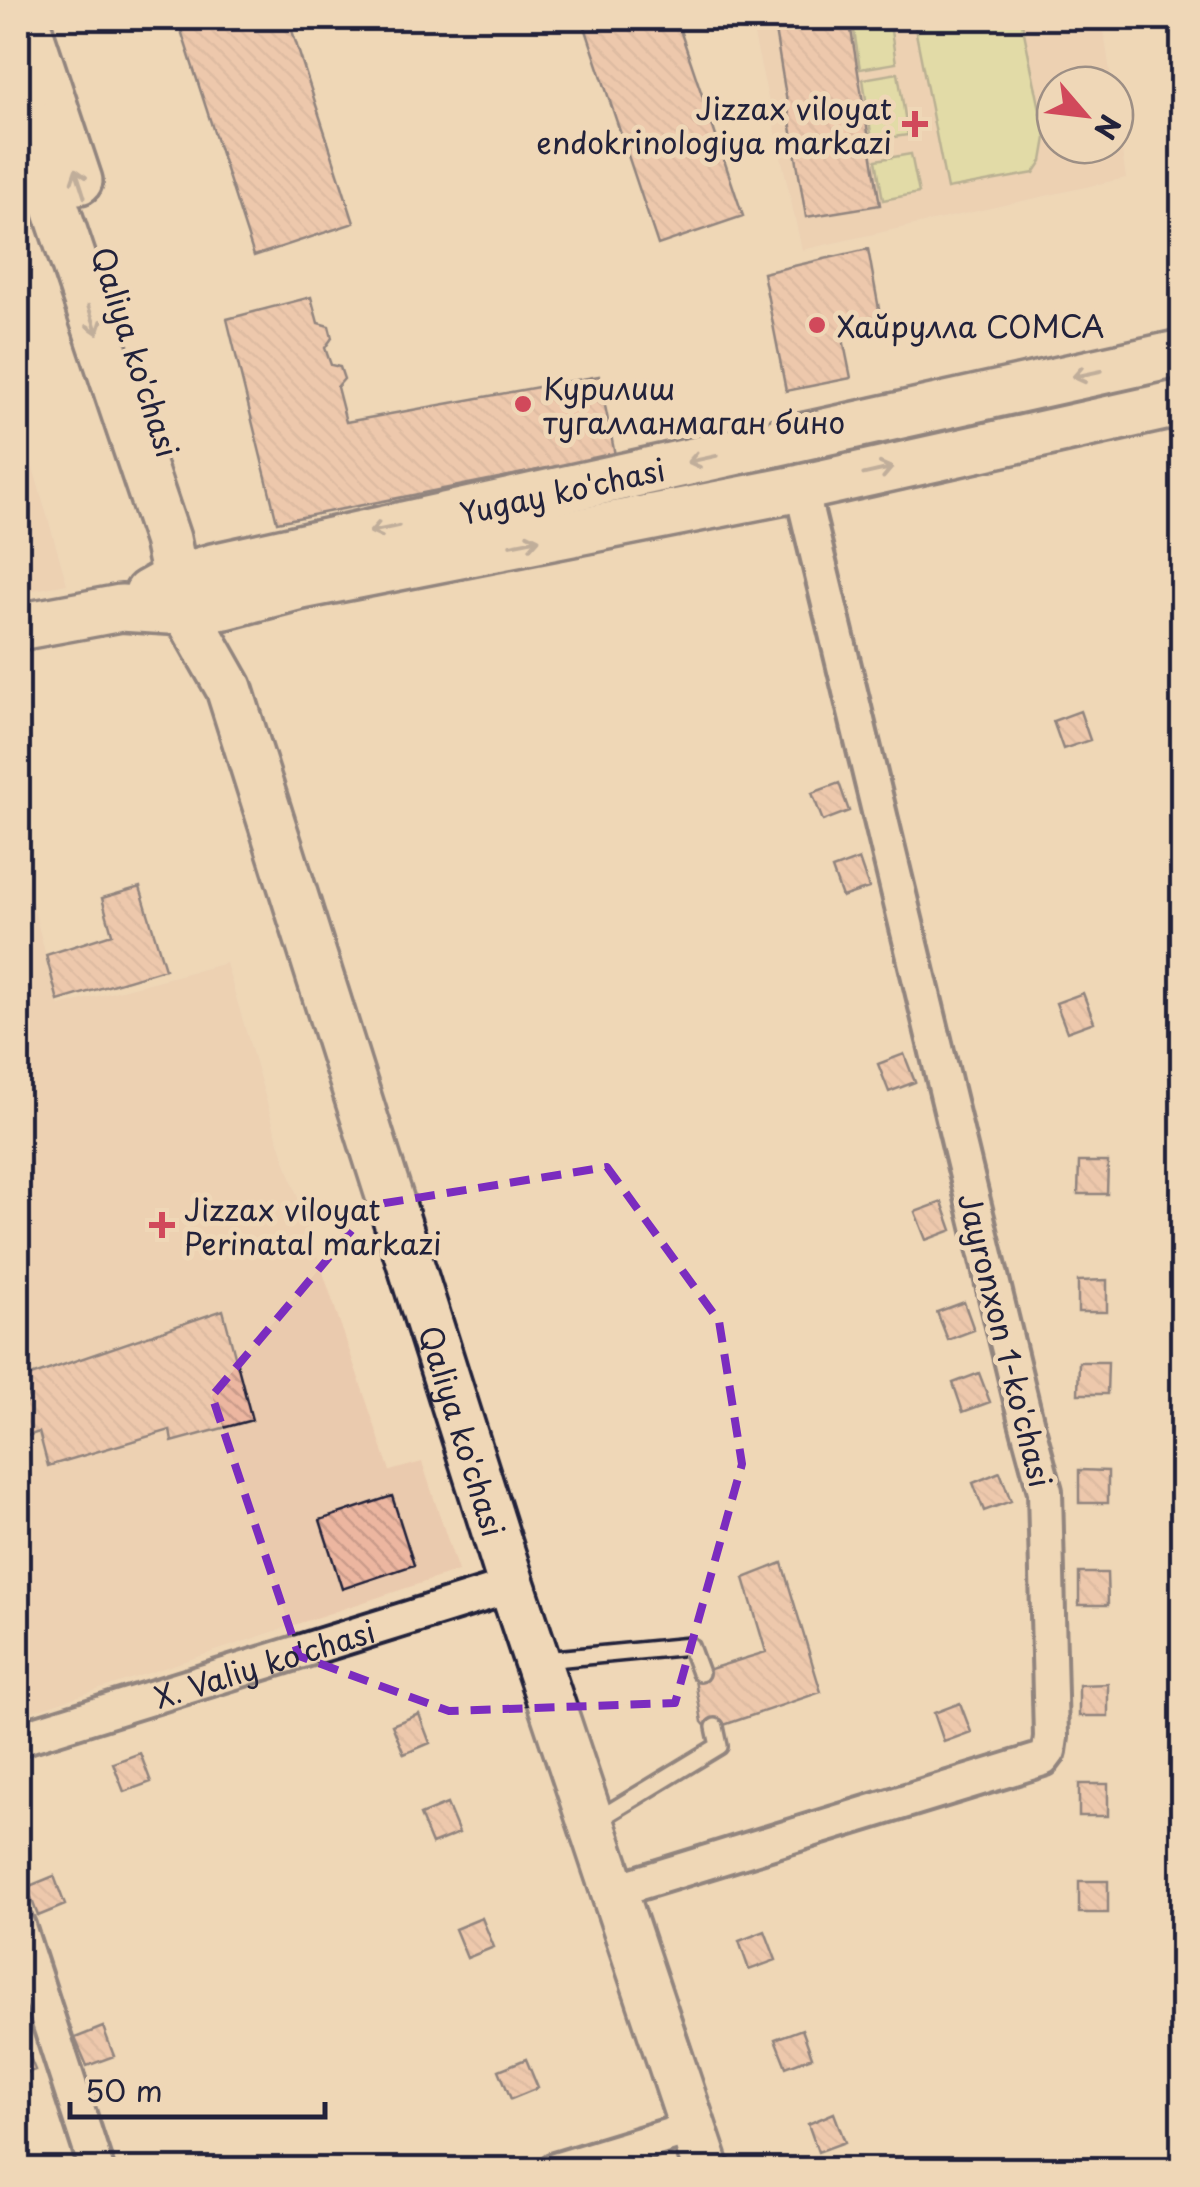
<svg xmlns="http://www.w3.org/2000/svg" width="1200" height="2187" font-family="'Playpen Sans',sans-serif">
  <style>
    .built { fill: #eacaae }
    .grass { fill: #d2e194; stroke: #7a8268; stroke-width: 2.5 }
    .building { fill: url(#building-back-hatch); stroke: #22223b; stroke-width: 2.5 }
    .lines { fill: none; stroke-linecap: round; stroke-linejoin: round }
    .lane-casing { stroke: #22223b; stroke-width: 22 }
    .street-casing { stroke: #22223b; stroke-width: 40 }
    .secondary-casing { stroke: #22223b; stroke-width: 52 }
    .lane { stroke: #efd7b7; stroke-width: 15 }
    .street { stroke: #efd7b7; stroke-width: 32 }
    .secondary { stroke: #efd7b7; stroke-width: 45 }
    .oneway { stroke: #887c79 }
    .marked { fill: none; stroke: #7b2cbf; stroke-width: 8; stroke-dasharray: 20 12; stroke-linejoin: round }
    .poi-dot { fill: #d1495b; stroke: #efd7b7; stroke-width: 4 }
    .labels { text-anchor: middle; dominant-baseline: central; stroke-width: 10; stroke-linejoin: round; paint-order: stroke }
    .poi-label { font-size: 30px; fill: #22223b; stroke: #efd7b7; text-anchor: start }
    .street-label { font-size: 30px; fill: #22223b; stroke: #efd7b7 }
  </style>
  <defs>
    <pattern id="building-back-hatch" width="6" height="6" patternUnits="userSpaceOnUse" patternTransform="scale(2.5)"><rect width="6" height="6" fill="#ecb6a0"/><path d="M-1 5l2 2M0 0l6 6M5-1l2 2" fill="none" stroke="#ca9c8b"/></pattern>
  </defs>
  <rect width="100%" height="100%" fill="#efd7b7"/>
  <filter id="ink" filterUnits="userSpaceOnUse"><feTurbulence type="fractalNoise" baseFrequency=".01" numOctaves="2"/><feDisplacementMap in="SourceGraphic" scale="20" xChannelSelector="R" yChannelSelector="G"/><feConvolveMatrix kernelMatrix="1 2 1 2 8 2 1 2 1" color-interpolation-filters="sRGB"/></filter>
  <g filter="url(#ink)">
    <path class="built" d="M750,18H1102L1112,85H1055V145H1115V104L1126,178L802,250Z
      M18,416L67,584L18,593Z
      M18,848L59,1006L226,963L275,1130L390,1471L422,1462L458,1571L18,1716Z"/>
    <path class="grass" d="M852,18H889L896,63L860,69Z
      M913,18H1021L1046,138L1042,161L1034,173L947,189Z
      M898,73L908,135L872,140L863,79Z
      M911,154L919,193L883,200L876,160Z"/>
    <path class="building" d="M177,18H288L354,223L254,256Z
      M582,18H676L743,216L658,245Z
      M773,18H849L880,205L806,217Z
      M868,249L881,320L841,329L851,378L786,391L763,273Z
      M311,297L318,323L329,326L332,338L325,348L331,365L340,367L344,379L337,387L346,422L599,376L615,455L277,522L227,319Z
      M1080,711L1090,740L1063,749L1053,721Z
      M839,783L849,811L823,821L812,793Z
      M859,859L869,888L842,897L832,869Z
      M140,887L165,969L58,1001L46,955L112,934L102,898Z
      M1083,993L1094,1022L1067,1032L1056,1003Z
      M904,1054L915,1082L889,1092L878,1064Z
      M1079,1162H1108L1107,1194H1078Z
      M942,1202L952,1230L926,1240L915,1212Z
      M1107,1280V1312H1078V1281Z
      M964,1302L974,1330L948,1340L937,1312Z
      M223,1310L252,1420L172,1442L170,1430L48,1466L39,1432L18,1439V1405L30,1401L22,1379Z
      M1079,1362H1108L1107,1394H1078Z
      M979,1373L990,1402L963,1412L953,1383Z
      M1079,1470L1108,1471V1503H1079Z
      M1000,1472L1011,1501L984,1511L973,1483Z
      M392,1496L414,1565L342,1589L320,1520Z
      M782,1563L821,1692L709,1730L702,1722L694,1674L766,1652L744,1578Z
      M1079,1573H1107L1108,1605H1079Z
      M1108,1684V1716H1079V1685Z
      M960,1703L971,1732L944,1742L934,1713Z
      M419,1714L430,1743L404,1754L392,1725Z
      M140,1753L151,1782L124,1792L113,1763Z
      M1079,1784H1108V1816H1079Z
      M447,1804L459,1833L432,1844L420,1815Z
      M54,1876L65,1905L38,1916L27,1887Z
      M1079,1881H1108V1913H1079Z
      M482,1918L494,1947L467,1958L455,1929Z
      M765,1931L776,1960L749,1970L739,1941Z
      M103,2027L114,2056L87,2066L75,2038Z
      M802,2029L812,2057L786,2067L775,2039Z
      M23,2040L35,2070L18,2076V2043Z
      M526,2059L538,2088L511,2099L499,2070Z
      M834,2113L845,2142L818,2152L808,2124Z"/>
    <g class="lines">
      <defs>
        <path id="lane" d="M544,1660L690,1646L700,1673
          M594,1822L719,1746L715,1727"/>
        <g id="street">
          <path id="s1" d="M18,1739L512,1586"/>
          <path d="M613,1891L1043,1759L1049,1751L1051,1737L1045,1491L1026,1421L801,488"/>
          <path d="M18,1926L97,2170"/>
          <path d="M555,2170L693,2128"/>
        </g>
        <g id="secondary">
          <path d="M25,18L79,181"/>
          <path id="s2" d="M18,95L167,539L175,578L186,612L229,688L512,1586L707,2170"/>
          <path id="s3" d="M148,593L175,578L213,567L1182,353"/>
          <path d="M18,627L121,608L186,612L225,606L297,587L801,488L1182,403"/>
        </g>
      </defs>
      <use href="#lane" class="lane-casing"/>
      <use href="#street" class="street-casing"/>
      <use href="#secondary" class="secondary-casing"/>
      <use href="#lane" class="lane"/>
      <use href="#street" class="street"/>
      <use href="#secondary" class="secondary"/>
    </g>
    <defs><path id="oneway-shaft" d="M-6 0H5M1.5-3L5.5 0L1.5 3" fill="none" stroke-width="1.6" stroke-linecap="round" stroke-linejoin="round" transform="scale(2.5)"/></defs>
    <g class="oneway">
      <use href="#oneway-shaft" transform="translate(80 183) rotate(-108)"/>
      <use href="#oneway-shaft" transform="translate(93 320) rotate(71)"/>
      <use href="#oneway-shaft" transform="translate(1087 374) rotate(168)"/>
      <use href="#oneway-shaft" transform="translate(702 459) rotate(168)"/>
      <use href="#oneway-shaft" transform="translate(878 471) rotate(-13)"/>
      <use href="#oneway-shaft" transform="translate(384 529) rotate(168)"/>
      <use href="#oneway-shaft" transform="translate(525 542) rotate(-11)"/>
    </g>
  </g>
  <path d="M0 0H1200V2187H0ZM607,1167L719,1321L742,1464L675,1703L449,1711L299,1656L212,1396L373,1205Z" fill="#efd7b7" fill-opacity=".55" fill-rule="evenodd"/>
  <path class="marked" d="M607,1167L719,1321L742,1464L675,1703L449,1711L299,1656L212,1396L373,1205Z"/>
  <g class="poi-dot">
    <path d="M910 109h10v10h10v10h-10v10h-10v-10h-10v-10h10z"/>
    <circle cx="817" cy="325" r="10"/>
    <circle cx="523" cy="404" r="10"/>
    <path d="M157 1210h10v10h10v10h-10v10h-10v-10h-10v-10h10z"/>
  </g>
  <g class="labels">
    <g class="poi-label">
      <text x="892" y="107" text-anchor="end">Jizzax viloyat<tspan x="892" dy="34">endokrinologiya markazi</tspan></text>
      <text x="837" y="325">Хайрулла СОМСА</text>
      <text x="543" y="387">Курилиш<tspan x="543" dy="34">тугалланмаган бино</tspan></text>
      <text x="184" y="1208">Jizzax viloyat<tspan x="184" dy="34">Perinatal markazi</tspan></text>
    </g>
    <g class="street-label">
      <text transform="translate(136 352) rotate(72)">Qaliya ko'chasi</text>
      <text stroke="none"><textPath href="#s3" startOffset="428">Yugay ko'chasi</textPath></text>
      <text transform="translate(1006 1340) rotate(76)">Jayronxon 1-ko'chasi</text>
      <text stroke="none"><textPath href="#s2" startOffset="1410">Qaliya ko'chasi</textPath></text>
      <text stroke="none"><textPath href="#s1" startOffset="258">X. Valiy ko'chasi</textPath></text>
    </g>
  </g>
  <rect width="1200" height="2187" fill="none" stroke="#efd7b7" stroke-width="60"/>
  <rect x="30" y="30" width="1140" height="2127" fill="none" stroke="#22223b" stroke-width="4" filter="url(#ink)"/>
  <g transform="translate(1085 115) rotate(118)"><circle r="48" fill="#efd7b7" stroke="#9d8f85" stroke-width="2.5"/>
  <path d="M0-8L18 38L0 25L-18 38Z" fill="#d1495b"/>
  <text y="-15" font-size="28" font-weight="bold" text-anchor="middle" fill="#22223b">N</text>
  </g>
  <path d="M70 2102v15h255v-15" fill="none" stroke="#22223b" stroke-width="5"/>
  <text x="85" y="2102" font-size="30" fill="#22223b" stroke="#efd7b7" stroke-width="8" paint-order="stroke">50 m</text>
</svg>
